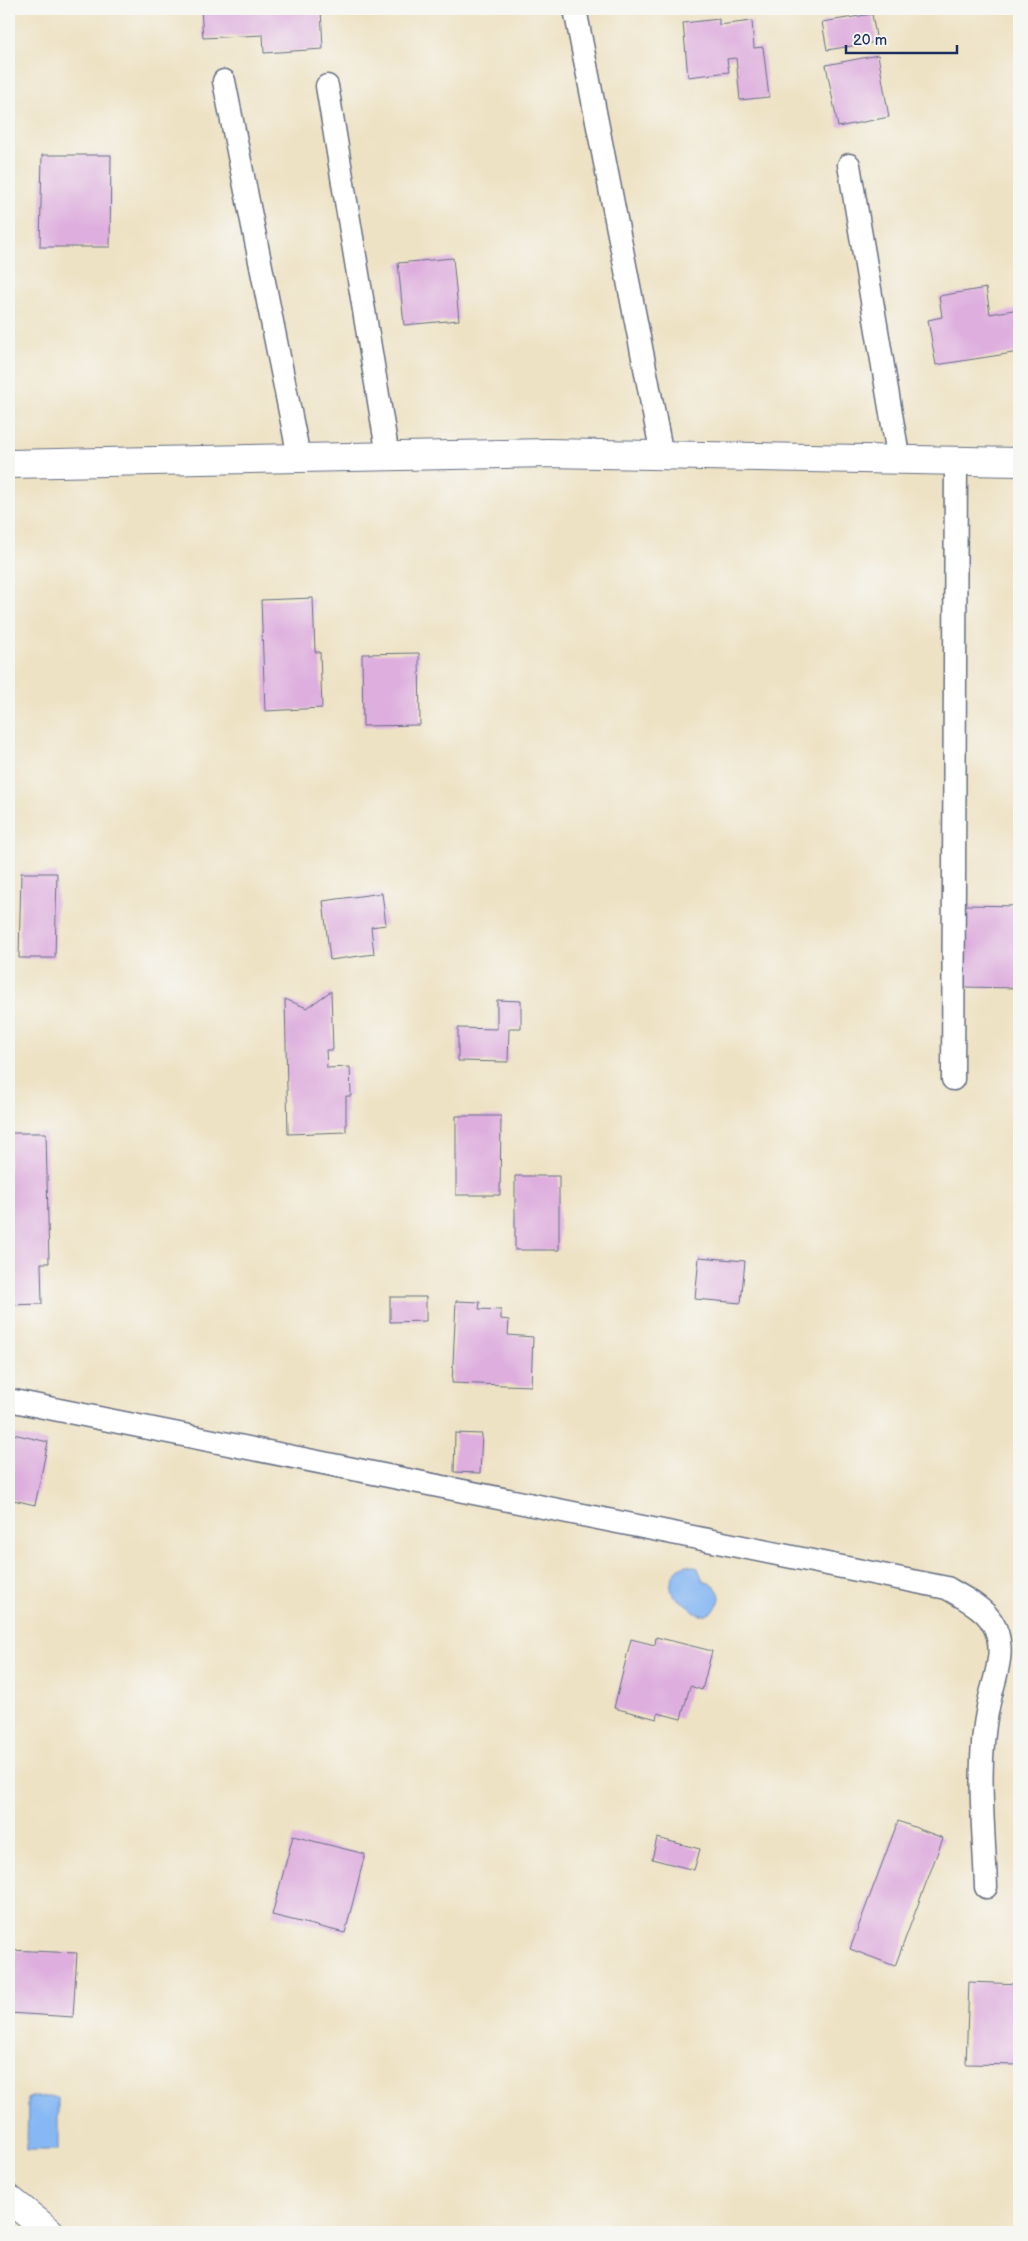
<svg xmlns="http://www.w3.org/2000/svg" width="1028" height="2241" font-family="'Balsamiq Sans',sans-serif">
  <style>
    .water { fill: #87b8f3; stroke: #5174a8 }
    .building { fill: #deafde }
    .lines { fill: none; stroke-linecap: round; stroke-linejoin: round }
    .lane-casing { stroke: #656e82; stroke-width: 25 }
    .street-casing { stroke: #656e82; stroke-width: 30 }
    .lane { stroke: #fff; stroke-width: 22 }
    .street { stroke: #fff; stroke-width: 28 }
  </style>
  <rect width="100%" height="100%" fill="#f6f6f2"/>
  <filter id="ink" filterUnits="userSpaceOnUse"><feTurbulence type="fractalNoise" baseFrequency=".02" numOctaves="2"/><feDisplacementMap in="SourceGraphic" scale="10" xChannelSelector="R" yChannelSelector="G"/><feConvolveMatrix kernelMatrix="1 2 1 2 8 2 1 2 1" color-interpolation-filters="sRGB"/></filter>
  <filter id="wash" filterUnits="userSpaceOnUse"><feTurbulence type="fractalNoise" baseFrequency=".0096" numOctaves="4" result="noise"/><feDisplacementMap in="SourceGraphic" scale="20" xChannelSelector="R" yChannelSelector="G"/><feGaussianBlur stdDeviation="1.12" result="paint"/><feColorMatrix in="noise" values="0 0 0 0 0 0 0 0 0 0 0 0 0 0 0 0 0 1.4 0 .05"/><feComposite in="paint" operator="in"/></filter>
  <g filter="url(#wash)">
    <rect width="100%" height="100%" fill="#eee2c4"/>
    <path class="water" d="M687,1565L698,1568L703,1581C724,1586 726,1606 706,1615C696,1616 693,1611 687,1605C683,1601 677,1600 674,1596C666,1584 674,1567 687,1565Z
      M28,2097H58V2150H27Z"/>
    <g id="blocks">
      <path class="building" d="M201,9H321L323,49L264,53L263,35L203,38Z
        M872,14L877,42L827,50L822,22Z
        M719,19V25L752,21L754,48L763,47L769,97L740,100L736,58L727,59L729,72L688,77L683,23Z
        M878,55L889,117L838,127L826,65Z
        M42,155H111L110,247H40Z
        M453,258L459,320L404,325L398,263Z
        M986,288L990,314L1019,309V352L936,365L928,320L942,317L939,296Z
        M313,598L315,652H320L322,708L265,711L261,600Z
        M419,653L420,725L363,726L362,654Z
        M21,873H57L55,958H19Z
        M382,893L386,925L371,927L374,954L330,960L323,901Z
        M964,905L1019,906V988L963,987Z
        M331,991L333,1050H326L327,1068L350,1067L351,1096H346V1132L288,1134L285,999L307,1008Z
        M497,1000L521,1001V1028H509L508,1062L458,1061V1028L497,1029Z
        M456,1116H501L500,1195H456Z
        M9,1133H46L49,1263H41L42,1304L9,1305Z
        M515,1176H559V1250H515Z
        M699,1257L745,1261L741,1303L695,1299Z
        M390,1297H426V1321L390,1322Z
        M456,1301L480,1302L479,1309L501,1310V1319L509,1320L508,1335L533,1337L531,1386L452,1383Z
        M9,1433L48,1442L35,1505L9,1499Z
        M455,1433L482,1434L480,1473L454,1472Z
        M656,1637L712,1651L702,1690L690,1686L681,1719L658,1713L657,1719L614,1708L631,1639L655,1645Z
        M898,1821L943,1838L895,1966L850,1949Z
        M293,1836L365,1854L345,1933L272,1915Z
        M657,1838L700,1849L694,1870L652,1859Z
        M9,1950L77,1953L73,2017L9,2013Z
        M969,1982L1019,1984V2065L966,2064Z"/>
    </g>
  </g>
  <g filter="url(#ink)">
    <use href="#blocks" fill-opacity="0" stroke="#656e82" stroke-width="1"/>
    <g class="lines">
      <defs>
        <path id="lane" d="M575,9L662,455
          M224,81L299,457
          M327,86L388,456
          M849,165L899,461
          M953,1079L956,463
          M9,1400L947,1588C962,1597 983,1607 992,1622C1009,1649 993,1680 988,1707C976,1765 984,1828 986,1887"/>
        <path id="street" d="M9,464L547,453L1019,462
          M9,2199L50,2232"/>
      </defs>
      <use href="#lane" class="lane-casing"/>
      <use href="#street" class="street-casing"/>
      <use href="#lane" class="lane"/>
      <use href="#street" class="street"/>
    </g>
  </g>
  <rect width="1028" height="2241" fill="none" stroke="#f6f6f2" stroke-width="30"/>
  <path d="M846 45v8h111v-8" fill="none" stroke="#1b2f5e" stroke-width="2.5"/>
  <text x="853" y="45" font-size="15" fill="#1b2f5e" stroke="#f6f6f2" stroke-width="4" paint-order="stroke">20 m</text>
</svg>
